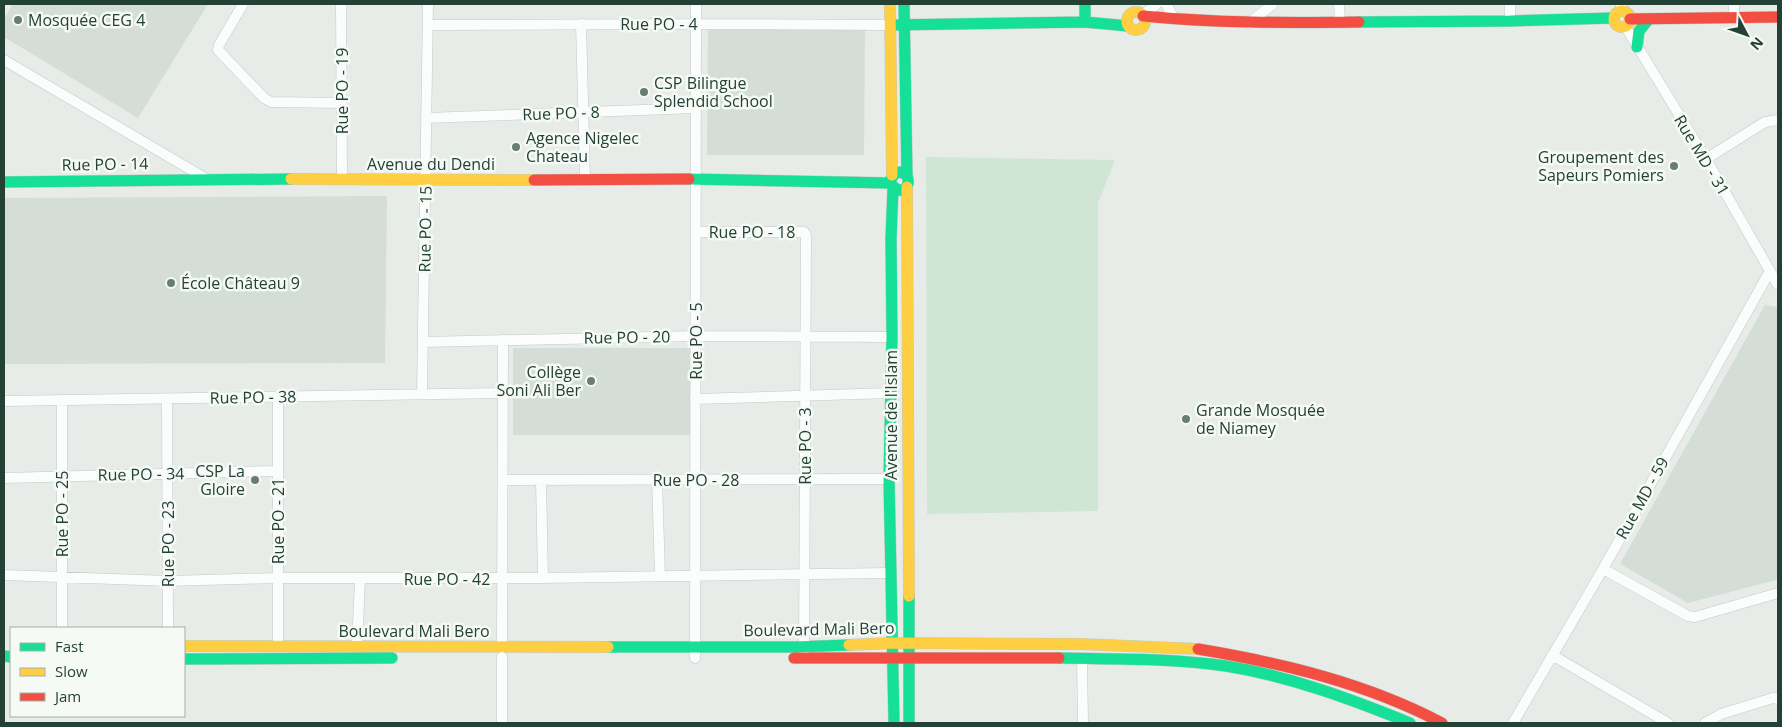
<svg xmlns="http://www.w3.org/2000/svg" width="1782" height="727" font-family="'Open Sans',sans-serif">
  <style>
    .built { fill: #d5ddd8 }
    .green { fill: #d0e5d3 }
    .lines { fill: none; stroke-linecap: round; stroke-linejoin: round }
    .street-casing { stroke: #c4c9c6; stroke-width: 11 }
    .fast-casing { stroke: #c2cac6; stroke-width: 12 }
    .slow-casing { stroke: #c2cac6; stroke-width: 12 }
    .jam-casing { stroke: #c2cac6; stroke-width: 12 }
    .street { stroke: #fbfcfc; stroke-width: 10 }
    .fast { stroke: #16e098; stroke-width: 11 }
    .slow { stroke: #ffcf43; stroke-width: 11 }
    .jam { stroke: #f24e42; stroke-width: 11 }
    .poi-dot { fill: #687d74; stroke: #f6faf7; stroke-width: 2 }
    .labels { text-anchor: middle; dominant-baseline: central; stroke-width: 5; stroke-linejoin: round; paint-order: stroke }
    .poi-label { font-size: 16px; fill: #234135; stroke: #f6faf7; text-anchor: start }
    .street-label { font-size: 16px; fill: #234135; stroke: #f6faf7 }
  </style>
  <rect width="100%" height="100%" fill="#e7ece9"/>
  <path class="built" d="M13,4H208L138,118L4,37V19Z
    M708,27H865L864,155H707Z
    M387,196L385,363L5,364L4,198Z
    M1765,305L1778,307V576L1776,580L1688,603L1620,564Z
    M513,348H691L690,435H513Z"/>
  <path class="green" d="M926,157L1115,160L1098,203V511L927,514Z"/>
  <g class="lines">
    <defs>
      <path id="street" d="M243,4L219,45L218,50L264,98L271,102L341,103
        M341,4L342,179
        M1166,4L1174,18
        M1339,4L1340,22
        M1510,4V21
        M1621,4V11
        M1143,15L1157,4
        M1734,17V4
        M1249,23L1273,4
        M581,24L585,180
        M428,25L696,24L891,25
        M1625,26L1706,159L1778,285
        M4,60L205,178
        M426,118L696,108
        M1706,159L1765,122L1778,120
        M696,232H804L806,235L804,652
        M423,342L696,336L892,337
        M422,394L428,4
        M278,396V646
        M167,399L168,628
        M695,399L891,393
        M62,400V628
        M4,401L503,393
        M4,478L278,471
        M657,479L660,576
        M503,480L889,479
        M541,480L543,578
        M1603,569L1688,616L1695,617L1778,593
        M4,575L168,581L278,578H543L890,573
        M357,646L360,580
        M502,647L503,340
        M1552,655L1668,723
        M695,658L696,4
        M1082,658L1083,723
        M502,723V657
        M1513,723L1603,569L1770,271
        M1705,723L1721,714L1773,698L1778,699"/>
      <path id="fast" d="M904,4L907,175C909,182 909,186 903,190C896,191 893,187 890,181L894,174L900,172L907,175
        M1085,4V22
        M1359,22L1510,21L1613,18
        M891,25L1085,22L1128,26
        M1637,47L1639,31L1649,19
        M689,179L890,183
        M4,182L291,179
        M893,188L891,239L892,337L889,479L894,723
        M909,596V723
        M608,647H795L849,645
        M4,656L11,657
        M1059,658C1114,659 1171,658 1226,666C1289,676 1351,699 1410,723
        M184,659L392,658"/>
      <path id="slow" d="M890,4L892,175
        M1614 19a8 8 0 1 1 16 0a8 8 0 1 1-16 0Z
        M1127 21a9 9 0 1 1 18 0a9 9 0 1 1-18 0Z
        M291,179L534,180
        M907,187L909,596
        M849,645L892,643L1081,644L1198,649
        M184,646L608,647"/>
      <path id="jam" d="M1143,16C1215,23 1287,23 1359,22
        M1630,19L1778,17
        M534,180L689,179
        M1198,649C1282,663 1366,683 1442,723
        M794,658H1059"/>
    </defs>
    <use href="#street" class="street-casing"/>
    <use href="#fast" class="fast-casing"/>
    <use href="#slow" class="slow-casing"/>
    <use href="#jam" class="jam-casing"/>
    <use href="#street" class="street"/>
    <use href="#fast" class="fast"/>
    <use href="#slow" class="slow"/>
    <use href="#jam" class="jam"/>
  </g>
  <g class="poi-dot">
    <circle cx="18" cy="20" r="5"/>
    <circle cx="644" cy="92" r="5"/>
    <circle cx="516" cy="147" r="5"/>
    <circle cx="1674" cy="166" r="5"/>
    <circle cx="171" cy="283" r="5"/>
    <circle cx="591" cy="381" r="5"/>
    <circle cx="1186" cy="419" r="5"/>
    <circle cx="255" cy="480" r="5"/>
  </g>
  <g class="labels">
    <g class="poi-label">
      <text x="28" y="20">Mosquée CEG 4</text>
      <text x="654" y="83">CSP Bilingue<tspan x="654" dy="18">Splendid School</tspan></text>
      <text x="526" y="138">Agence Nigelec<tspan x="526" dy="18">Chateau</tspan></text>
      <text x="1664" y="157" text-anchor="end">Groupement des<tspan x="1664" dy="18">Sapeurs Pomiers</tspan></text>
      <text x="181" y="283">École Château 9</text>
      <text x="581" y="372" text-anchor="end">Collège<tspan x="581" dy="18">Soni Ali Ber</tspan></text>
      <text x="1196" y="410">Grande Mosquée<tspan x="1196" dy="18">de Niamey</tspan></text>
      <text x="245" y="471" text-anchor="end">CSP La<tspan x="245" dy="18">Gloire</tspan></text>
    </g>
    <g class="street-label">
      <text x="659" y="24">Rue PO - 4</text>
      <text transform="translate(342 91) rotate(-90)">Rue PO - 19</text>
      <text transform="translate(561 113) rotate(-2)">Rue PO - 8</text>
      <text transform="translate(1702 155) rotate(59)">Rue MD - 31</text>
      <text transform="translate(105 164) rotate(-1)">Rue PO - 14</text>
      <text x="431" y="164">Avenue du Dendi</text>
      <text transform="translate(425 229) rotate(-89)">Rue PO - 15</text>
      <text x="752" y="232">Rue PO - 18</text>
      <text transform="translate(627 337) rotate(-1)">Rue PO - 20</text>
      <text transform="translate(696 341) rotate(-90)">Rue PO - 5</text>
      <text transform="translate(253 397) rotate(-1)">Rue PO - 38</text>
      <text transform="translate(891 415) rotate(-90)">Avenue de l'Islam</text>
      <text transform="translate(805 446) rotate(-90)">Rue PO - 3</text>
      <text transform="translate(141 474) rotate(-1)">Rue PO - 34</text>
      <text x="696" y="480">Rue PO - 28</text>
      <text transform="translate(1642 498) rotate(-61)">Rue MD - 59</text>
      <text transform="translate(62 514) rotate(-90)">Rue PO - 25</text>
      <text transform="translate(278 521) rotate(-90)">Rue PO - 21</text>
      <text transform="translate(168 544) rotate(-90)">Rue PO - 23</text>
      <text x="447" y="579">Rue PO - 42</text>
      <text transform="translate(819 629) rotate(-1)">Boulevard Mali Bero</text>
      <text x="414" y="631">Boulevard Mali Bero</text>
    </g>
  </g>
  <rect width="1782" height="727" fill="none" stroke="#234135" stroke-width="10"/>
  <rect x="10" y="627" width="175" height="90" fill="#f6faf7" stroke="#a2b0a9"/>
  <rect x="20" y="643" width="25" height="8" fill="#16e098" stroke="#a2b0a9"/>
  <text x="55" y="652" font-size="15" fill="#234135">Fast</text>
  <rect x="20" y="668" width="25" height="8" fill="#ffcf43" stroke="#a2b0a9"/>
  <text x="55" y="677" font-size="15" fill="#234135">Slow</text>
  <rect x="20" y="693" width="25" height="8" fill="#f24e42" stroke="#a2b0a9"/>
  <text x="55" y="702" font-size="15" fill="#234135">Jam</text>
  <g transform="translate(1747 35) rotate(131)" stroke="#f6faf7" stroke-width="4" paint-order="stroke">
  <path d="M0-4L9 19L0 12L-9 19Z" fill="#234135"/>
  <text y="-8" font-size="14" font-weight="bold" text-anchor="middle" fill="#234135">N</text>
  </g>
</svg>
